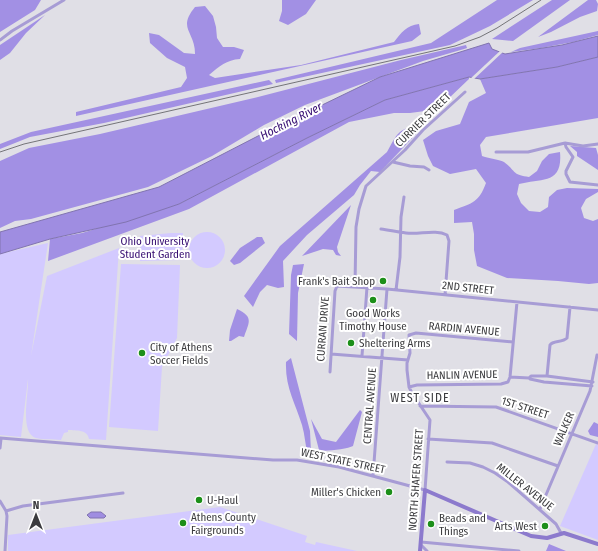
<svg xmlns="http://www.w3.org/2000/svg" width="598" height="551" font-family="'Fira Sans Condensed',sans-serif">
  <style>
    .green { fill: #d3caff }
    .forest { fill: #a290e4 }
    .water { fill: #9f8de1; stroke: #8174b0 }
    .pier { fill: #e0dfe6 }
    .lines { fill: none; stroke-linecap: round; stroke-linejoin: round }
    .street { stroke: #a79cd5; stroke-width: 3 }
    .secondary { stroke: #8c7acd; stroke-width: 4 }
    .rail { stroke: #747478; stroke-width: 1 }
    .poi-dot { fill: #1c8f19; stroke: #fff; stroke-width: 1.5 }
    .labels { text-anchor: middle; dominant-baseline: central; stroke-width: 4; stroke-linejoin: round; paint-order: stroke }
    .street-label { font-size: 11px; fill: #3b3b3e; stroke: #fff }
    .park-label { font-size: 11px; fill: #340b70; stroke: #fff }
    .poi-label { font-size: 11px; fill: #3b3b3e; stroke: #fff; text-anchor: start }
    .water-label { font-size: 12px; font-style: italic; fill: #350c71; stroke: #fff }
    .neighbourhood-label { font-size: 12px; letter-spacing: 1px; fill: #3b3b3e; stroke: #fff }
  </style>
  <rect width="100%" height="100%" fill="#e0dfe6"/>
  <path class="green" d="M189 250a18 18 0 1 1 36 0a18 18 0 1 1-36 0Z
    M171,233H183L182,260L140,261V236Z
    M48,243L31,356L47,276L119,248L106,440L89,439C87,429 77,431 68,430V432L64,433L61,440C53,439 43,440 36,438C19,433 29,393 28,379L21,437L0,435V254Z
    M121,264L180,265L177,338L162,367L158,431L109,427Z
    M596,444L598,445V540L560,526Z
    M220,507L307,536L305,542L315,545L316,542L357,551H8V535Z"/>
  <path class="forest" d="M0,0H41L35,10L0,32Z
    M282,0H316L306,14L288,25L279,21L282,11Z
    M497,0H533L490,26L450,45L276,83L275,80L431,43Z
    M552,0H570L513,41L492,39Z
    M588,0H596L598,4L597,11L580,17L551,32L538,37Z
    M205,6L213,16L216,27L217,38L223,47H234L244,50L240,59C226,60 220,66 209,75L215,78L301,65L394,42C401,33 407,25 419,24L421,34L412,41L76,116V112L181,87L187,78L185,67L167,58L150,43L149,33L159,35L184,53L195,54C195,31 177,29 195,7Z
    M45,15L26,33L10,53L0,60V45Z
    M598,31V35L573,42L541,48L511,52L520,48Z
    M466,45L467,48L464,49L423,61L305,105L264,125L212,156L148,187L31,219L15,221L0,228V161L29,148L100,134L258,97L401,60Z
    M598,57V118L486,137L480,145L482,156C487,158 501,160 504,162C516,171 512,175 529,177L537,171L542,161L549,154L560,152C563,185 541,178 519,184L517,194L521,203L529,211L540,212L548,207L549,197L557,190L567,188L598,189V192L586,199L581,208L584,218L593,221L598,219V283L589,284L558,281L507,278L477,266L474,250V234L472,222L454,223V210C473,203 479,202 486,183L476,169L450,174L433,166L428,156L423,140L436,131L460,124L469,102L486,93L480,79L557,67Z
    M469,77V79L447,100L425,111L410,113H394L349,122L189,209L48,261L50,239L82,233L179,204L307,138L385,100Z
    M269,80L273,84L104,123L30,137L0,149V144L31,132Z
    M422,124V128L380,172L371,171L360,185L354,195L307,235L283,261L284,287L278,288L267,285L260,292L253,307L244,296L280,246L387,152C399,130 398,130 422,124Z
    M570,146L596,148L598,155V170L577,156V152Z
    M351,205L337,247L338,252L341,256L336,255L333,250L323,249L302,256Z
    M257,237H262L265,243L240,263L234,265L230,261L240,248Z
    M304,264L298,293L297,341L289,334L291,275L293,265Z
    M237,309C254,317 249,322 244,337L239,336L231,341H229L230,330Z
    M291,358L310,431L311,452L308,455C305,445 305,435 302,425C295,402 285,387 286,362Z
    M360,410L362,412L353,446C348,449 323,452 319,450L311,419L322,439L336,442Z
    M594,422L598,424V437L590,435L588,431Z
    M549,544L566,551H546Z"/>
  <path class="water" d="M598,36V57L557,67L480,79L469,77L385,100L307,138L179,204L126,222L50,239L0,254V232L159,187L258,136L380,77L489,43L492,49L505,54L562,45Z
    M91,512H101L106,516L104,518H90L87,515Z"/>
  <path class="pier" d="M501,50L504,51L473,80L470,79Z"/>
  <g class="lines">
    <path class="street" d="M0,40L12,31L64,0
      M565,143L566,147L573,157L566,171V174L570,182L598,185
      M496,152H528L565,143L583,146L598,144
      M393,162L410,166L424,167L429,170
      M381,229C389,230 397,232 406,233C419,235 435,229 447,235L449,241L445,295
      M355,286L356,227L359,209L366,186L405,150L423,130L465,92
      M396,290L400,257L401,217L404,197
      M331,354L408,360
      M362,356L367,287
      M330,372L335,291L337,286L387,289L598,310
      M547,376L550,345C553,340 562,343 567,338L570,307
      M510,377L529,378L530,379L544,382L592,386
      M529,378L531,376H547L593,382
      M409,387L417,385L501,384L508,382L510,377L517,302
      M420,406L496,407L598,443
      M0,438L273,460H297L339,467L425,490L430,420L412,393L409,387L407,370V363L410,353L409,335L416,333L513,342
      M428,439L492,443L558,466
      M0,448L1,439
      M447,462L470,463L483,467L495,473L508,482L556,524L561,533
      M373,476L387,289
      M0,501L6,511L7,516L5,551
      M540,509L590,391L597,355
      M6,511L23,506L123,493
      M421,542L519,551
      M421,545L427,551"/>
    <path class="secondary" d="M420,551L425,490L531,536L547,538L564,533L598,544"/>
    <path class="rail" d="M0,152L24,144L455,46L480,37L497,28L541,0"/>
  </g>
  <g class="poi-dot">
    <circle cx="383" cy="281" r="4"/>
    <circle cx="373" cy="300" r="4"/>
    <circle cx="351" cy="343" r="4"/>
    <circle cx="142" cy="353" r="4"/>
    <circle cx="389" cy="492" r="4"/>
    <circle cx="199" cy="500" r="4"/>
    <circle cx="183" cy="523" r="4"/>
    <circle cx="431" cy="524" r="4"/>
    <circle cx="545" cy="526" r="4"/>
  </g>
  <g class="labels">
    <g class="street-label">
      <text transform="translate(423 120) rotate(-44)">CURRIER STREET</text>
      <text transform="translate(468 288) rotate(6)">2ND STREET</text>
      <text transform="translate(323 329) rotate(-86)">CURRAN DRIVE</text>
      <text transform="translate(464 329) rotate(5)">RARDIN AVENUE</text>
      <text transform="translate(462 375) rotate(-1)">HANLIN AVENUE</text>
      <text transform="translate(370 406) rotate(-86)">CENTRAL AVENUE</text>
      <text transform="translate(525 408) rotate(18)">1ST STREET</text>
      <text transform="translate(564 429) rotate(-66)">WALKER</text>
      <text transform="translate(343 461) rotate(12)">WEST STATE STREET</text>
      <text transform="translate(416 480) rotate(-86)">NORTH SHAFER STREET</text>
      <text transform="translate(525 487) rotate(38)">MILLER AVENUE</text>
    </g>
    <g class="park-label">
      <text x="155" y="241">Ohio University<tspan x="155" dy="13">Student Garden</tspan></text>
    </g>
    <g class="poi-label">
      <text x="375" y="281" text-anchor="end">Frank's Bait Shop</text>
      <text x="373" y="313" text-anchor="middle">Good Works<tspan x="373" dy="13">Timothy House</tspan></text>
      <text x="359" y="343">Sheltering Arms</text>
      <text x="150" y="347">City of Athens<tspan x="150" dy="13">Soccer Fields</tspan></text>
      <text x="381" y="492" text-anchor="end">Miller's Chicken</text>
      <text x="207" y="500">U-Haul</text>
      <text x="191" y="517">Athens County<tspan x="191" dy="13">Fairgrounds</tspan></text>
      <text x="439" y="518">Beads and<tspan x="439" dy="13">Things</tspan></text>
      <text x="537" y="526" text-anchor="end">Arts West</text>
    </g>
    <g class="water-label">
      <text transform="translate(291 121) rotate(-27)">Hocking River</text>
    </g>
    <g class="neighbourhood-label">
      <text x="420" y="398">WEST SIDE</text>
    </g>
  </g>
  <g transform="translate(36 515)" stroke="#ffffff" stroke-width="3" paint-order="stroke">
  <path d="M0-3L7 15L0 10L-7 15Z" fill="#3b3b3e"/>
  <text y="-6" font-size="11" font-weight="bold" text-anchor="middle" fill="#3b3b3e">N</text>
  </g>
</svg>
